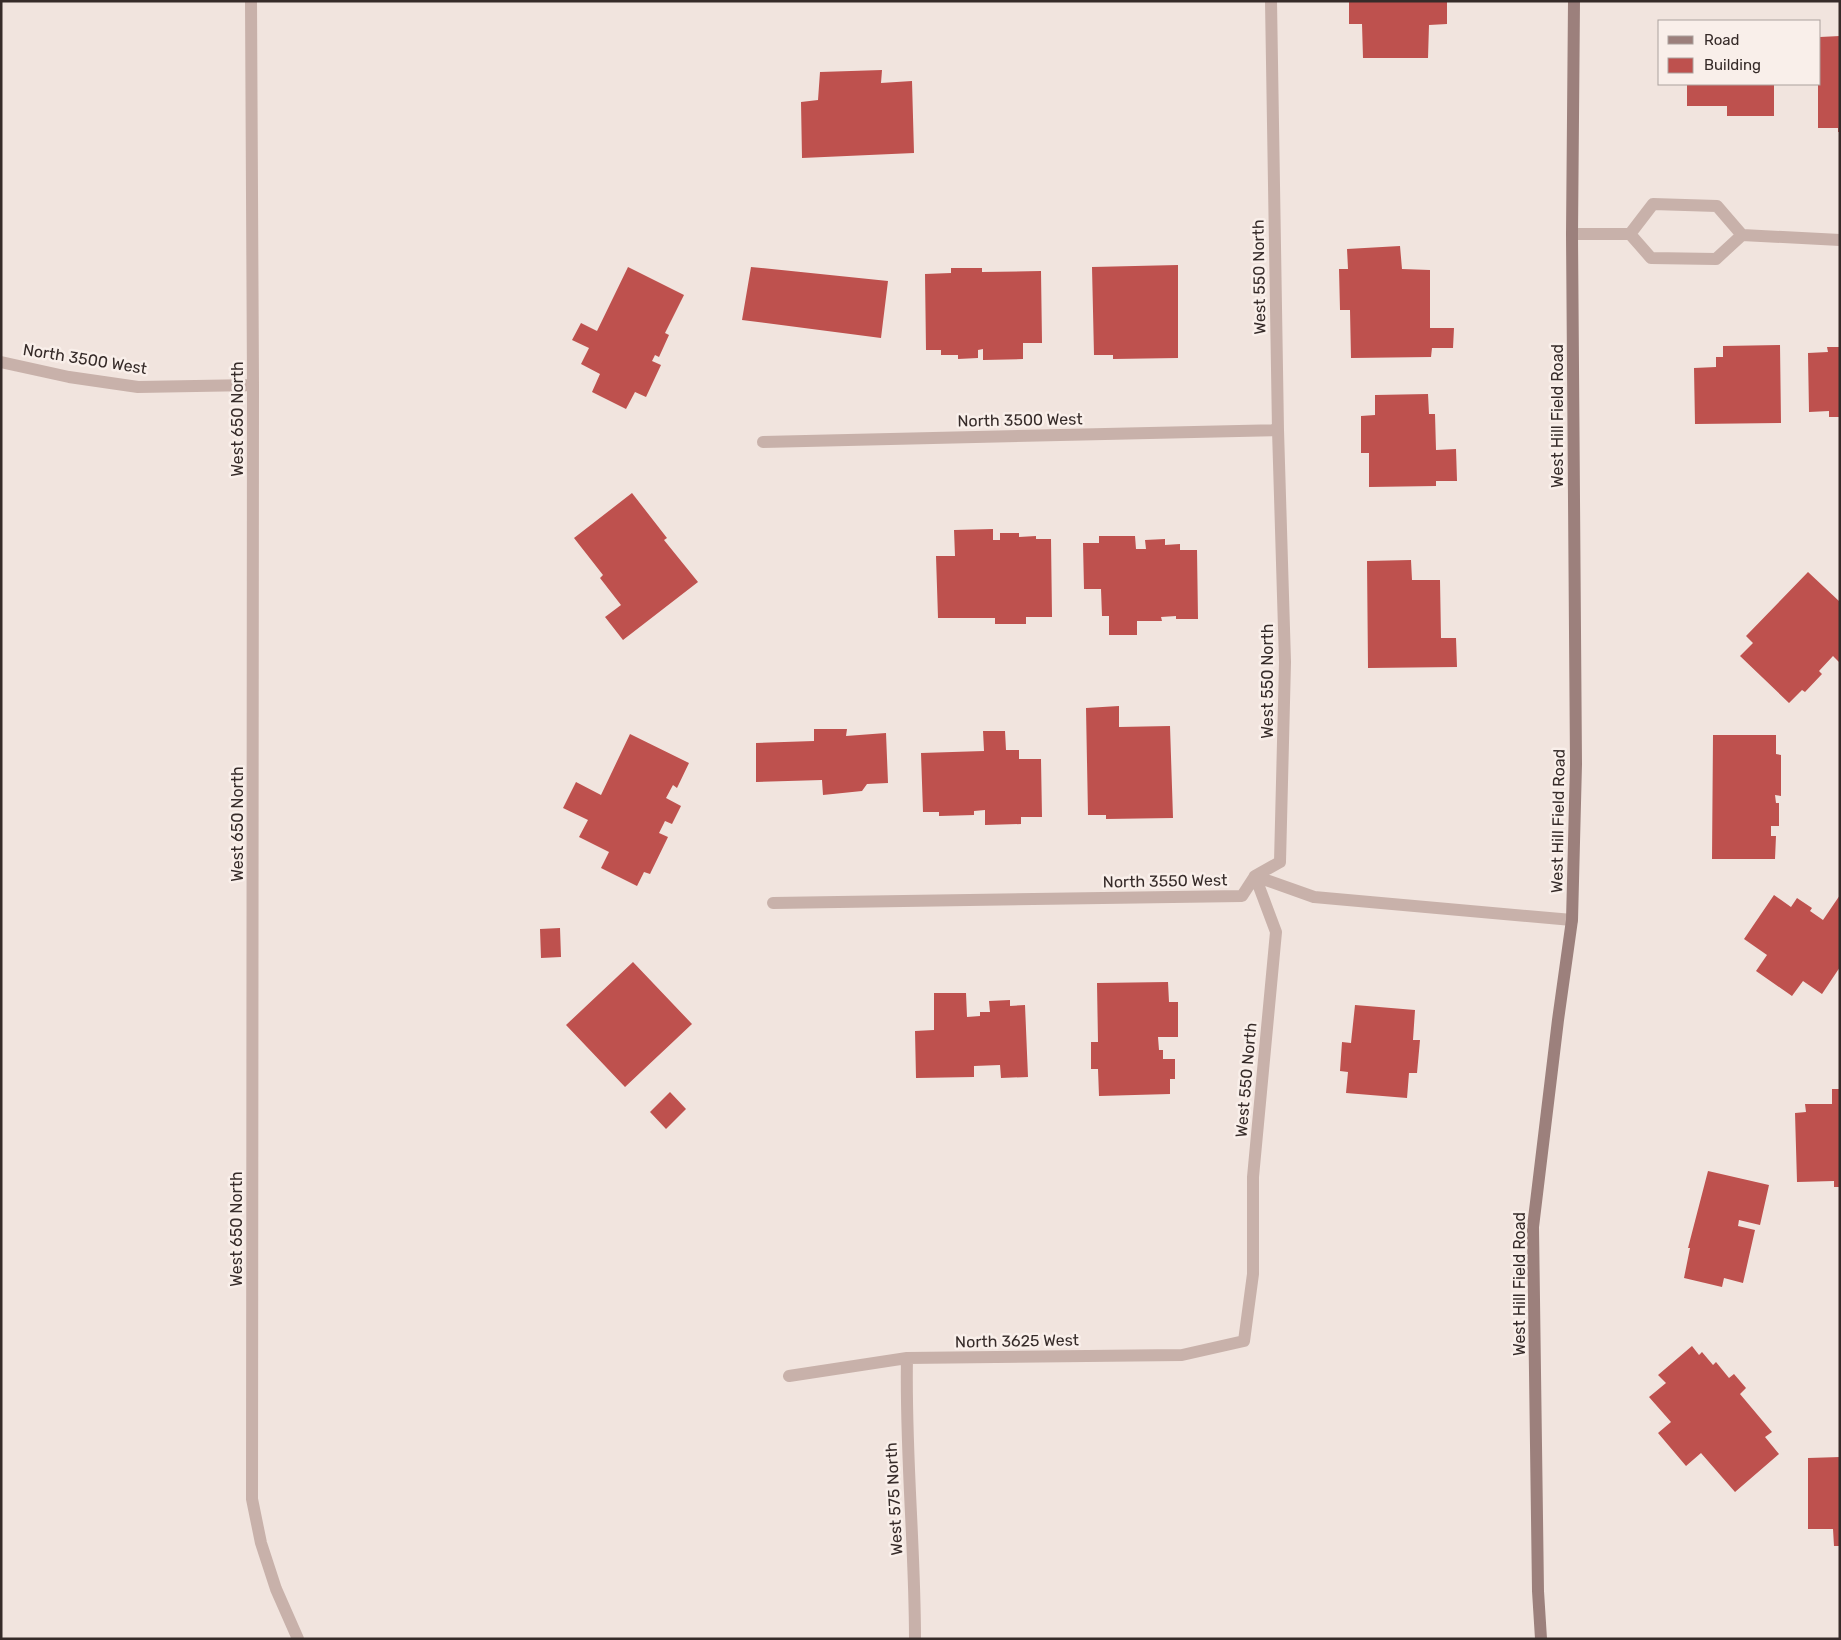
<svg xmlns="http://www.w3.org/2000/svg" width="1841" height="1640" font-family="Rubik,sans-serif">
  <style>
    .building { fill: #be514e }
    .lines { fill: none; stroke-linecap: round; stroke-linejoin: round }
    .street { stroke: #c8b1aa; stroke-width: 12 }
    .secondary { stroke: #9c807c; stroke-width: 12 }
    .labels { text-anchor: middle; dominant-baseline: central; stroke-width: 5; stroke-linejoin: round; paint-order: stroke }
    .street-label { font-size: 16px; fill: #362b29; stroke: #f9efea }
  </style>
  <rect width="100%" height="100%" fill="#f1e4de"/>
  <path class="building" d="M1349,1H1447V24L1429,25L1428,58H1363L1362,24H1349Z
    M1840,36V132H1838V128H1818V84H1820V37Z
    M882,70L881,83L912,81L914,153L802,158L801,102L818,100L820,72Z
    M1687,84H1774V116H1727V106H1687Z
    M1400,246L1402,269L1430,270V328H1454L1453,348H1432L1431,357L1351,358L1350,310H1340L1339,269H1348L1347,249Z
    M1178,265V358L1113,359V355H1094L1092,267Z
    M628,267L684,295L665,333L669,335L659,357L655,355L652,361L661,365L646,397L635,392L626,409L592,392L600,374L581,364L589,348L572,340L581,323L597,331Z
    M751,267L888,281L881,338L742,320Z
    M951,268H982V272L1041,271L1042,343H1023V359L983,360V349L978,350V358L958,359V355H941V350H926L925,274L951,273Z
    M1780,345L1781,423L1695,424L1694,368L1716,367V357H1723V346Z
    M1827,347H1840V417H1829V411L1809,412L1808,353L1828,352Z
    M1428,394L1429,414H1435L1436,450L1456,449L1457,481H1436V486L1369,487V453H1361V416L1375,415V395Z
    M632,493L667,538L664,540L698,582L623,640L605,617L621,605L600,578L603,575L574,538Z
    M993,529V540H1000V533H1019V537L1036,536V539H1051L1052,617H1026V624H995V618H938L936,556H955L954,530Z
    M1099,536H1135L1136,549H1146L1145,540L1165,539V545L1180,544V550H1197L1198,619H1176V616L1161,617L1162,621H1137V635H1109V616H1102L1101,589H1084L1083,543H1099Z
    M1411,560L1412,580H1440L1441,638H1456L1457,667L1368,668L1367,561Z
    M1808,572L1840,602V663L1833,656L1819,671L1822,674L1805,692L1802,690L1789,703L1740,656L1753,643L1746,636Z
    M1119,706V727L1170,726L1173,818L1106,819V815H1088L1086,708Z
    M814,729H847L846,736L886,733L888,783L867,784L862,791L823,795L822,780L756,782V743L814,741Z
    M983,731H1005L1006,750H1019V759H1041L1042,817H1021V824L985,825V810L974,811V815L939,816V812H923L921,753L984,751Z
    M630,734L689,763L677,788L673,785L666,798L681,806L672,824L665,821L659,833L668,837L650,874L644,872L637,886L601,868L609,852L579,837L588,820L563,808L576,782L601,795Z
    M1713,735H1776V754L1781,755V796L1775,795L1776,803H1779V826H1771V836H1776L1775,859H1712Z
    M1774,895L1791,907L1797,898L1812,908L1810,911L1823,920L1840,895V967L1822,994L1803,981L1792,996L1756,971L1767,955L1744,939Z
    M560,928L561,957L541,958L540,929Z
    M633,962L692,1024L625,1087L566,1025Z
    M1168,982L1169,1002H1178V1037H1158L1159,1050H1163V1059H1175V1079H1170V1094L1099,1096L1098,1069H1091V1042H1098L1097,983Z
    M934,993H966L967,1017L980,1016V1012H990L989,1001L1010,1000V1006L1025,1005L1028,1077L1001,1078L1000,1065L974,1066V1077L916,1078L915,1031L934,1030Z
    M1355,1005L1415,1010L1413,1040H1420L1417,1073H1409L1407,1098L1346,1093L1348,1072L1340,1071L1342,1042L1351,1043Z
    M1832,1089H1840V1187H1834V1181L1797,1182L1795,1113L1806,1112L1805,1104H1832Z
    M670,1092L686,1109L666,1129L650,1112Z
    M1708,1171L1769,1185L1760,1225L1739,1220L1738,1226L1755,1230L1743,1283L1724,1278L1722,1287L1684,1278L1690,1248H1688Z
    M1692,1346L1699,1355L1702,1352L1713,1365L1716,1362L1729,1378L1734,1374L1746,1388L1740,1394L1772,1432L1765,1437L1779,1454L1735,1492L1701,1453L1686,1466L1658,1433L1671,1422L1649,1397L1666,1383L1658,1375Z
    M1840,1457V1546H1834L1833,1529H1808V1458Z"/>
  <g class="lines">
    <path class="street" d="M251,1L253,385L252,1499L261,1543L276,1589L298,1639
      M1572,234H1630L1651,258L1716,259L1742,235L1840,240
      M1630,234L1653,204L1717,206L1742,235
      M1,362L69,377L138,387L253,385
      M763,442L1278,430
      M773,903L1242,896L1255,876L1314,897L1572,920
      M907,1358C905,1452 915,1545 915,1639
      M789,1376L907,1358L1182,1355L1244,1341L1253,1274V1177L1276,932L1255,876L1280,862L1285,662L1278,430L1271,1"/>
    <path class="secondary" d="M1541,1639L1538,1591L1533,1227L1558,1020L1572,920L1576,764L1572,234L1574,1"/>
  </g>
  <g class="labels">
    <g class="street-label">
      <text transform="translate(1259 277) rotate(-91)">West 550 North</text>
      <text transform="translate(85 359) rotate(9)">North 3500 West</text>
      <text transform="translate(1557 416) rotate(-90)">West Hill Field Road</text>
      <text transform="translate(237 419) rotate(-90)">West 650 North</text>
      <text transform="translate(1020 420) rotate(-1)">North 3500 West</text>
      <text transform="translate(1267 681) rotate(-90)">West 550 North</text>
      <text transform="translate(1558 821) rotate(-89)">West Hill Field Road</text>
      <text transform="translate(237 824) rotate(-90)">West 650 North</text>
      <text transform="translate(1165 881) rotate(-1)">North 3550 West</text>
      <text transform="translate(1246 1080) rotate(-85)">West 550 North</text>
      <text transform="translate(236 1229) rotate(-90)">West 650 North</text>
      <text transform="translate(1519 1284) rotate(-90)">West Hill Field Road</text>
      <text transform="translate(1017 1341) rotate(-1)">North 3625 West</text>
      <text transform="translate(894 1499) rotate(-93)">West 575 North</text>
    </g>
  </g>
  <rect width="1841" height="1640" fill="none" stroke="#362b29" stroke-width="5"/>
  <rect x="1658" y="20" width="162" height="65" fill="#f9efea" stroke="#aba19d"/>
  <rect x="1668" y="36" width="25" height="8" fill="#9c807c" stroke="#aba19d"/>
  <text x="1704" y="45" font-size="15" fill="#362b29">Road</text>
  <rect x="1668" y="58" width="25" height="15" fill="#be514e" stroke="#aba19d"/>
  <text x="1704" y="70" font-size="15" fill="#362b29">Building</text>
</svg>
